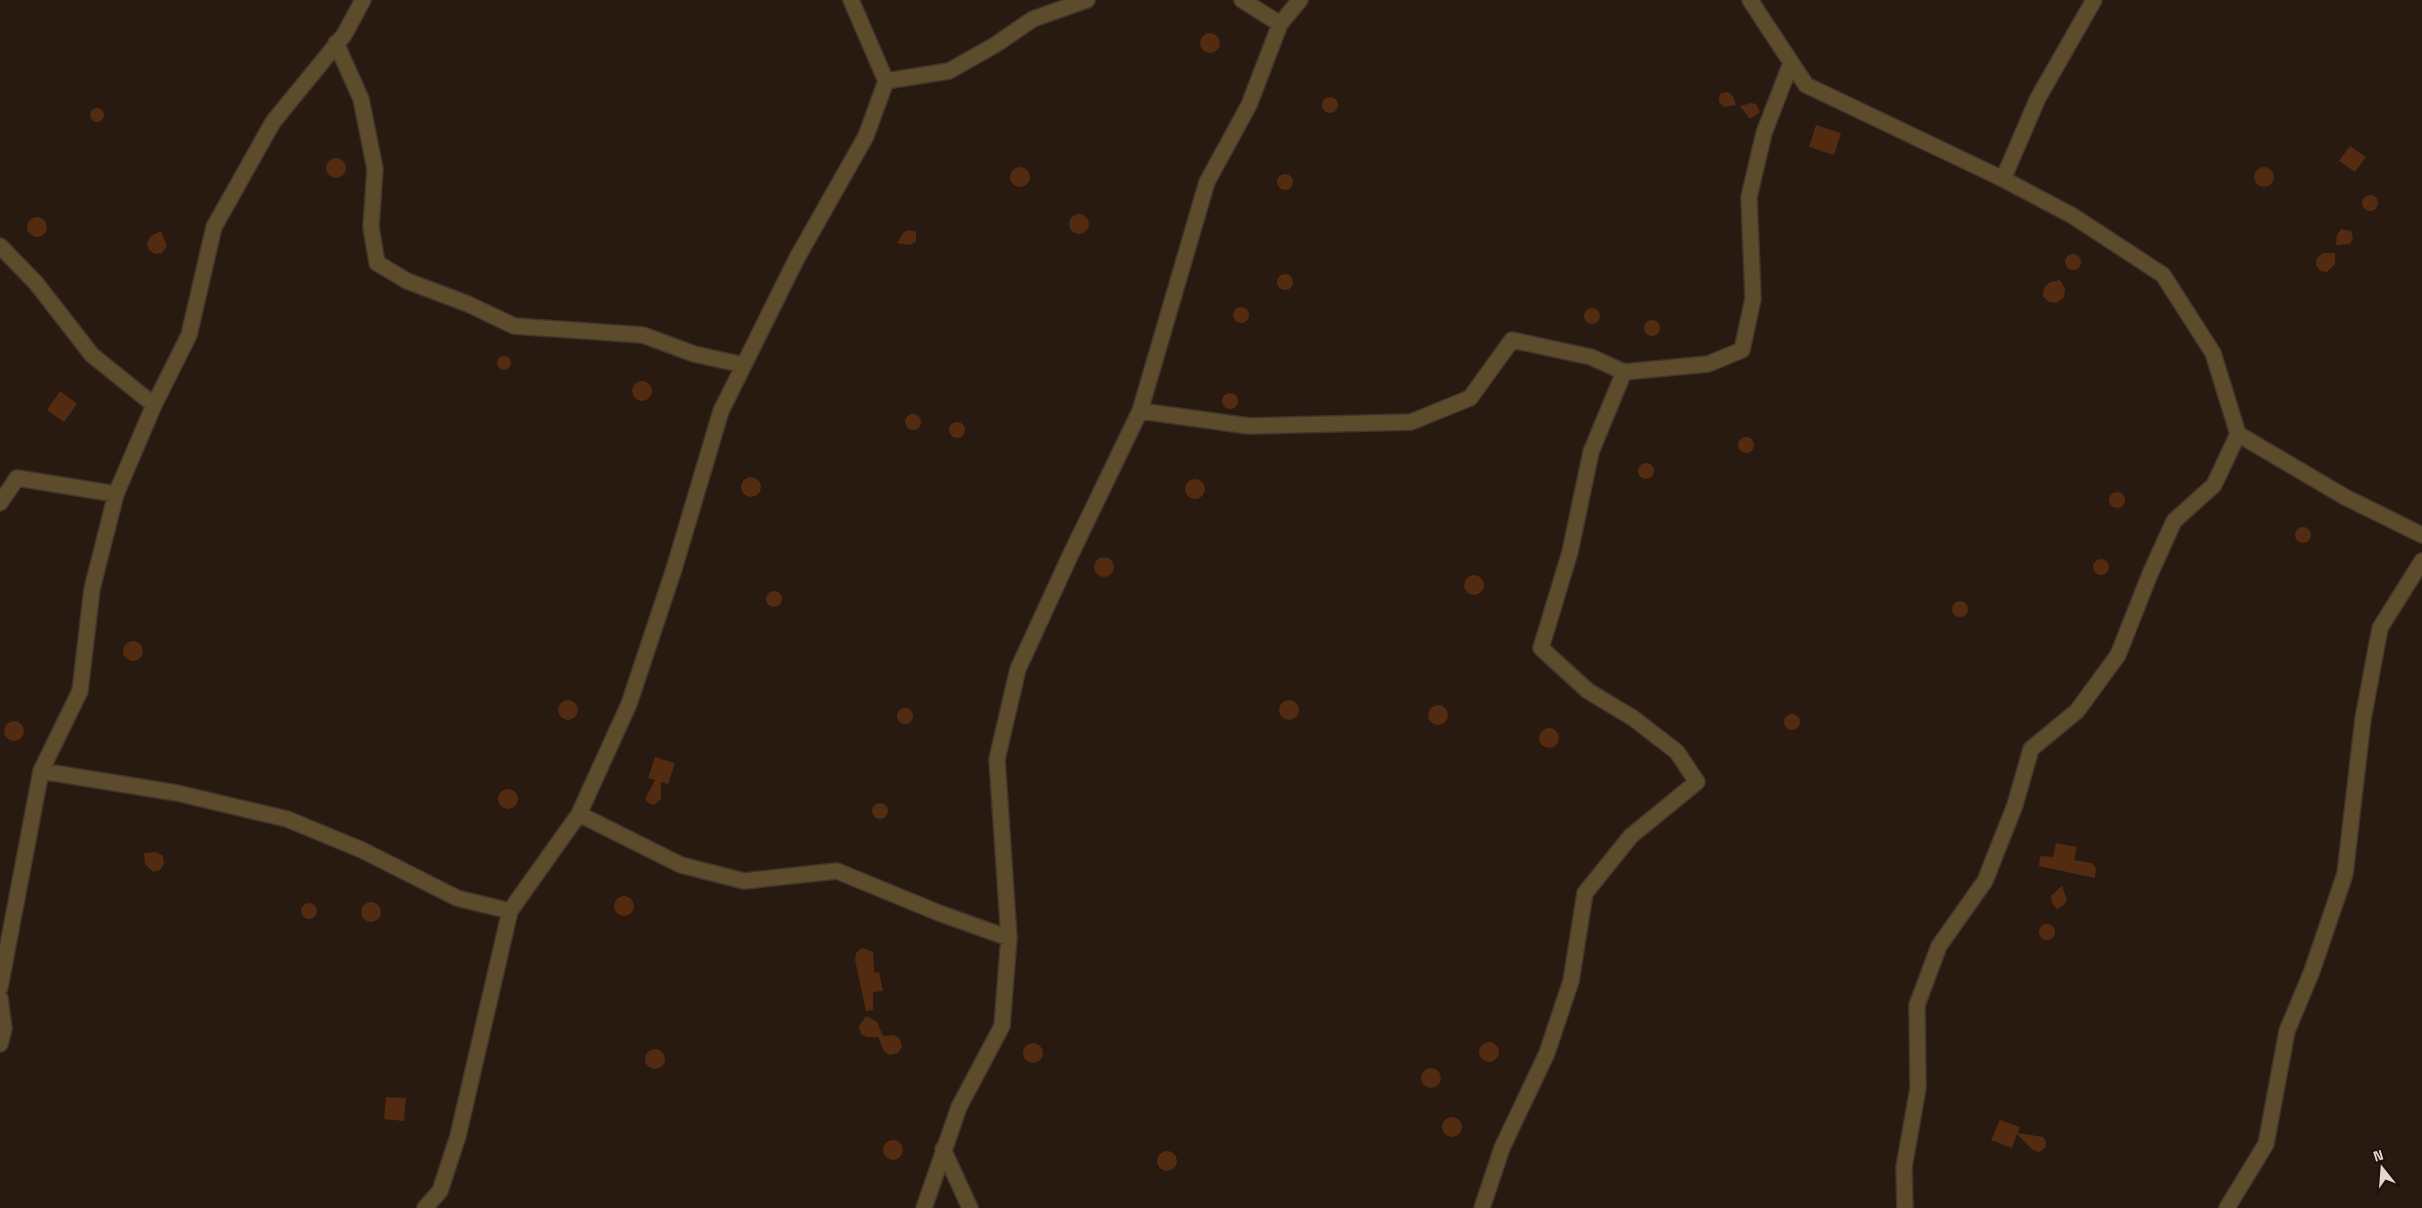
<svg xmlns="http://www.w3.org/2000/svg" width="2422" height="1208" font-family="'Space Grotesk',sans-serif">
  <style>
    .building { fill: #522b10 }
    .lines { fill: none; stroke-linecap: round; stroke-linejoin: round }
    .minor-casing { stroke: #42352c; stroke-width: 18 }
    .minor { stroke: #5c4c2c; stroke-width: 15 }
  </style>
  <rect width="100%" height="100%" fill="#281a11"/>
  <path class="building" d="M1200 43a10 10 0 1 1 20 0a10 10 0 1 1-20 0Z
    M1728,92L1733,96L1736,105L1724,107L1719,102V97L1721,93Z
    M1322 105a8 8 0 1 1 16 0a8 8 0 1 1-16 0Z
    M1751,103L1756,104L1760,112L1750,119L1740,106Z
    M90 115a7 7 0 1 1 14 0a7 7 0 1 1-14 0Z
    M1816,125L1841,133L1834,155L1809,147Z
    M2350,146L2366,157L2355,172L2339,161Z
    M326 168a10 10 0 1 1 20 0a10 10 0 1 1-20 0Z
    M2254 177a10 10 0 1 1 20 0a10 10 0 1 1-20 0Z
    M1010 177a10 10 0 1 1 20 0a10 10 0 1 1-20 0Z
    M1277 182a8 8 0 1 1 16 0a8 8 0 1 1-16 0Z
    M2362 203a8 8 0 1 1 16 0a8 8 0 1 1-16 0Z
    M1069 224a10 10 0 1 1 20 0a10 10 0 1 1-20 0Z
    M27 227a10 10 0 1 1 20 0a10 10 0 1 1-20 0Z
    M2341,229L2351,231L2353,238L2350,244L2336,245L2337,235Z
    M909,230L916,232V242L910,245L897,243L904,232Z
    M161,231L167,246L162,253L155,254L149,250L147,243L151,236Z
    M2323,253H2335V264L2327,272L2320,271L2316,265L2317,258Z
    M2065 262a8 8 0 1 1 16 0a8 8 0 1 1-16 0Z
    M1277 282a8 8 0 1 1 16 0a8 8 0 1 1-16 0Z
    M2060,280L2065,289L2064,297L2057,303L2049,302L2043,296L2044,288L2050,282Z
    M1233 315a8 8 0 1 1 16 0a8 8 0 1 1-16 0Z
    M1584 316a8 8 0 1 1 16 0a8 8 0 1 1-16 0Z
    M1644 328a8 8 0 1 1 16 0a8 8 0 1 1-16 0Z
    M497 363a7 7 0 1 1 14 0a7 7 0 1 1-14 0Z
    M632 391a10 10 0 1 1 20 0a10 10 0 1 1-20 0Z
    M60,391L77,404L64,422L47,410Z
    M1222 401a8 8 0 1 1 16 0a8 8 0 1 1-16 0Z
    M905 422a8 8 0 1 1 16 0a8 8 0 1 1-16 0Z
    M949 430a8 8 0 1 1 16 0a8 8 0 1 1-16 0Z
    M1738 445a8 8 0 1 1 16 0a8 8 0 1 1-16 0Z
    M1638 471a8 8 0 1 1 16 0a8 8 0 1 1-16 0Z
    M741 487a10 10 0 1 1 20 0a10 10 0 1 1-20 0Z
    M1185 489a10 10 0 1 1 20 0a10 10 0 1 1-20 0Z
    M2109 500a8 8 0 1 1 16 0a8 8 0 1 1-16 0Z
    M2295 535a8 8 0 1 1 16 0a8 8 0 1 1-16 0Z
    M1094 567a10 10 0 1 1 20 0a10 10 0 1 1-20 0Z
    M2093 567a8 8 0 1 1 16 0a8 8 0 1 1-16 0Z
    M1464 585a10 10 0 1 1 20 0a10 10 0 1 1-20 0Z
    M766 599a8 8 0 1 1 16 0a8 8 0 1 1-16 0Z
    M1952 609a8 8 0 1 1 16 0a8 8 0 1 1-16 0Z
    M123 651a10 10 0 1 1 20 0a10 10 0 1 1-20 0Z
    M1279 710a10 10 0 1 1 20 0a10 10 0 1 1-20 0Z
    M558 710a10 10 0 1 1 20 0a10 10 0 1 1-20 0Z
    M1428 715a10 10 0 1 1 20 0a10 10 0 1 1-20 0Z
    M897 716a8 8 0 1 1 16 0a8 8 0 1 1-16 0Z
    M1784 722a8 8 0 1 1 16 0a8 8 0 1 1-16 0Z
    M4 731a10 10 0 1 1 20 0a10 10 0 1 1-20 0Z
    M1539 738a10 10 0 1 1 20 0a10 10 0 1 1-20 0Z
    M655,757L675,763L668,784L661,782V799L654,805L648,803L645,799L655,780L648,778Z
    M498 799a10 10 0 1 1 20 0a10 10 0 1 1-20 0Z
    M872 811a8 8 0 1 1 16 0a8 8 0 1 1-16 0Z
    M2056,843L2077,847L2074,860L2092,863L2096,868L2095,878L2039,866L2040,856L2053,857Z
    M156,852L163,856L164,864L160,870L153,872L145,864L144,853Z
    M2062,886L2067,900L2064,905L2057,909L2052,903L2051,896Z
    M614 906a10 10 0 1 1 20 0a10 10 0 1 1-20 0Z
    M361 912a10 10 0 1 1 20 0a10 10 0 1 1-20 0Z
    M301 911a8 8 0 1 1 16 0a8 8 0 1 1-16 0Z
    M2039 932a8 8 0 1 1 16 0a8 8 0 1 1-16 0Z
    M862,948L873,952L874,973L879,972L883,991L873,992V1010L866,1011L855,960L856,953Z
    M866,1016L877,1022L883,1036L894,1035L900,1039L902,1047L898,1053L890,1055L884,1051L878,1037H867L861,1034L859,1026Z
    M1479 1052a10 10 0 1 1 20 0a10 10 0 1 1-20 0Z
    M1023 1053a10 10 0 1 1 20 0a10 10 0 1 1-20 0Z
    M645 1059a10 10 0 1 1 20 0a10 10 0 1 1-20 0Z
    M1421 1078a10 10 0 1 1 20 0a10 10 0 1 1-20 0Z
    M386,1097L406,1098L404,1121L384,1119Z
    M1442 1127a10 10 0 1 1 20 0a10 10 0 1 1-20 0Z
    M2000,1120L2020,1127L2018,1133L2043,1137L2046,1142L2045,1148L2039,1152L2033,1150L2017,1134L2012,1148L1991,1140Z
    M883 1150a10 10 0 1 1 20 0a10 10 0 1 1-20 0Z
    M1157 1161a10 10 0 1 1 20 0a10 10 0 1 1-20 0Z"/>
  <g class="lines">
    <defs>
      <path id="minor" d="M1242,0L1280,24
        M1750,0L1806,85L2003,179L2073,216L2163,275L2213,353L2238,434L2214,485L2174,521L2150,574L2118,655L2077,711L2031,749L2015,805L1985,881L1939,946L1917,1005L1918,1088L1904,1167L1905,1208
        M336,43L361,99L375,169L371,227L377,263L407,281L468,304L514,326L643,335L694,354L744,365
        M886,81L949,71L995,45L1033,19L1087,0
        M2003,179L2038,98L2094,0
        M0,246L36,283L92,355L154,405
        M1140,411L1249,426L1411,422L1470,398L1512,340L1591,357L1624,372L1708,364L1742,350L1753,299L1749,197L1764,133L1791,63
        M2238,434L2345,497L2422,535
        M0,503L17,478L116,494
        M41,771L177,793L287,819L362,850L457,898L510,911
        M579,814L681,865L744,881L837,871L939,913L1009,938
        M0,987L41,771L80,691L92,589L116,494L154,405L189,335L214,227L273,122L344,35L363,0
        M0,998L4,1029L0,1044
        M943,1149L970,1208
        M425,1208L440,1191L458,1136L510,911L579,814L629,704L674,569L721,411L797,258L866,136L886,81L851,0
        M924,1208L959,1107L1002,1026L1009,938L997,759L1018,669L1069,558L1140,411L1207,182L1249,105L1280,24L1300,0
        M1482,1208L1502,1148L1547,1053L1571,981L1585,893L1631,836L1697,782L1677,752L1633,718L1588,691L1541,648L1570,552L1591,452L1624,372
        M2227,1208L2266,1144L2287,1031L2312,971L2345,874L2363,719L2380,628L2422,561"/>
    </defs>
    <use href="#minor" class="minor-casing"/>
    <use href="#minor" class="minor"/>
  </g>
  <g transform="translate(2382 1168) rotate(343)" stroke="#1e1108" stroke-width="4" paint-order="stroke">
  <path d="M0-4L9 19L0 12L-9 19Z" fill="#e2d8d2"/>
  <text y="-8" font-size="14" font-weight="bold" text-anchor="middle" fill="#e2d8d2">N</text>
  </g>
</svg>
